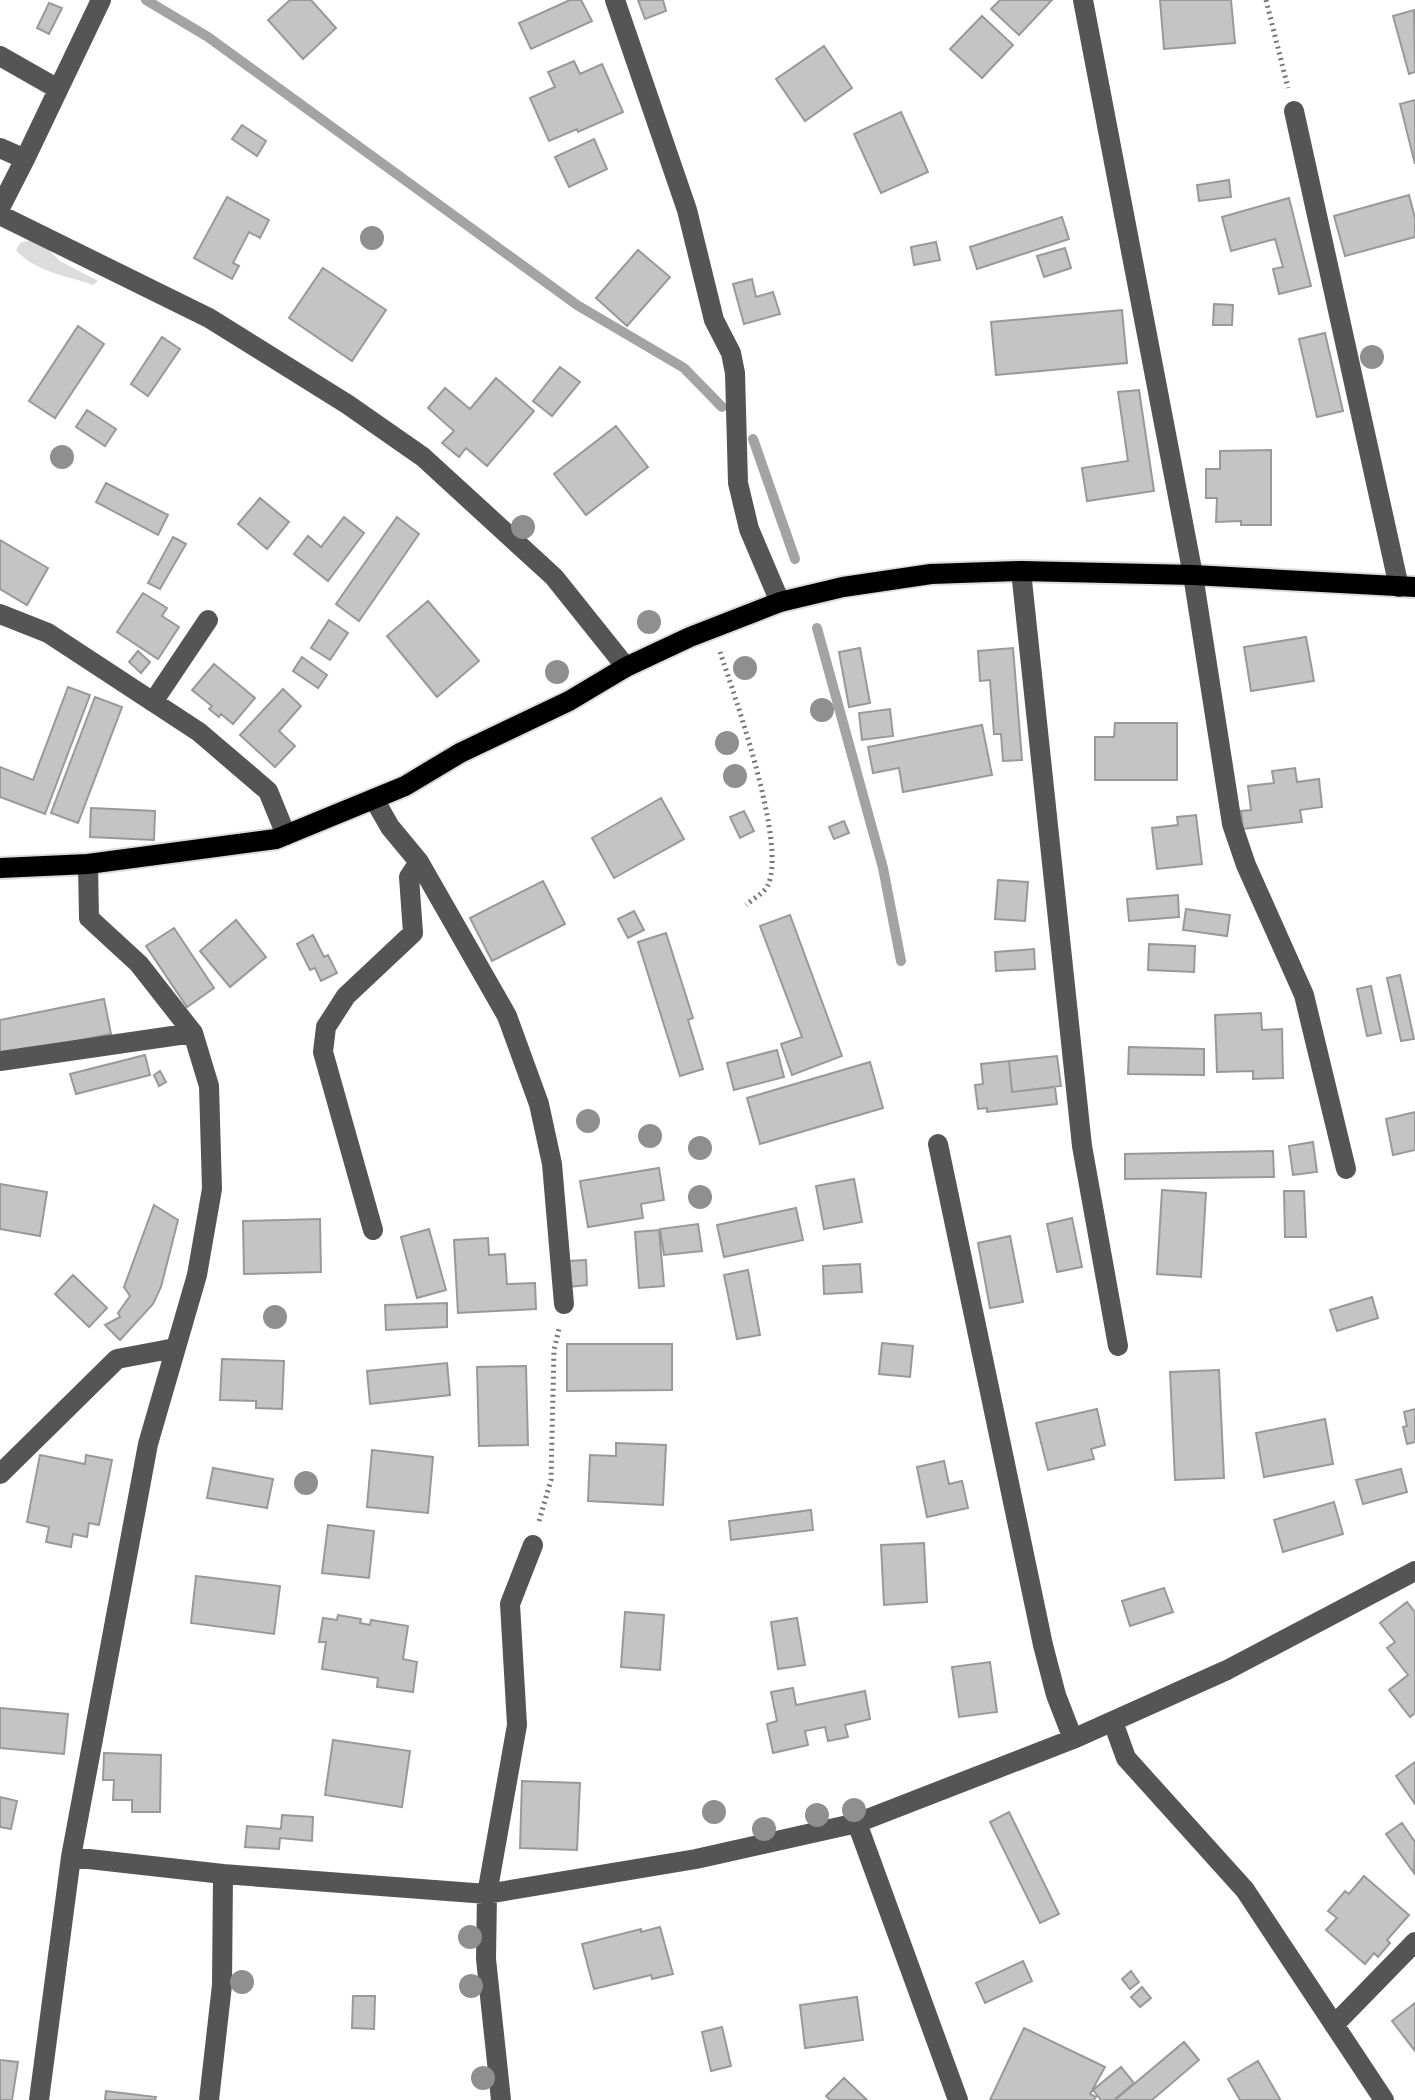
<svg xmlns="http://www.w3.org/2000/svg" width="1415" height="2100" font-family="'Golos Text',sans-serif">
  <style>
    .green { fill: #dcdcdc }
    .lines { fill: none; stroke-linecap: round; stroke-linejoin: round }
    .stream { stroke: #a3a3a3; stroke-width: 10 }
    .building { fill: #c4c4c4; stroke: #999; stroke-width: 2 }
    .major-casing { stroke: #dbdbdb; stroke-width: 24 }
    .path { stroke: #777; stroke-width: 5; stroke-dasharray: 2 4; stroke-linecap: butt }
    .minor { stroke: #555; stroke-width: 20 }
    .major { stroke: #000; stroke-width: 20 }
    .tree { fill: #8f8f8f }
  </style>
  <rect width="100%" height="100%" fill="#fff"/>
  <path class="green" d="M33,240L46,247L60,261L98,281L93,285C66,275 37,273 16,250L21,242Z"/>
  <g class="lines">
    <path class="stream" d="M146,0L208,37L577,305L684,368L722,407
      M753,439L795,559
      M817,628L883,868L901,961"/>
  </g>
  <path class="building" d="M290,0H311L336,28L303,59L268,20Z
    M570,0H581L592,21L531,49L519,23Z
    M638,0H663L666,11L645,19Z
    M1000,0H1052L1019,35L991,9Z
    M1160,0H1231L1235,43L1164,49Z
    M49,3L62,8L49,34L37,28Z
    M1414,10L1415,72L1409,74L1393,16Z
    M982,16L1013,45L982,78L950,49Z
    M824,46L852,88L805,121L776,79Z
    M574,61L580,74L602,64L623,112L578,132L577,129L549,141L530,98L555,87L548,72Z
    M1415,100V164L1400,104Z
    M901,112L928,172L881,193L854,134Z
    M242,125L266,141L257,156L232,139Z
    M594,139L607,169L569,187L555,157Z
    M1229,180L1231,197L1199,201L1197,185Z
    M1409,195L1415,218V237L1345,256L1334,216Z
    M227,197L269,220L260,238L249,232L233,263L239,266L232,279L194,258Z
    M1289,198L1311,286L1279,294L1273,269L1283,267L1275,239L1231,251L1222,217Z
    M1062,217L1069,239L977,269L970,247Z
    M936,242L940,260L914,265L911,247Z
    M1065,248L1071,268L1044,277L1037,256Z
    M638,250L670,277L627,326L596,298Z
    M323,268L386,310L352,361L289,318Z
    M752,279L756,297L773,292L780,314L744,324L733,284Z
    M1214,304L1233,305L1232,325H1213Z
    M1122,310L1127,363L996,375L991,322Z
    M78,326L104,344L55,418L29,401Z
    M1325,333L1343,411L1317,417L1299,339Z
    M162,337L180,349L148,396L131,384Z
    M560,367L580,382L552,416L533,401Z
    M496,378L534,411L487,466L466,448L459,457L442,443L454,431L428,408L445,388L470,409Z
    M1139,390L1154,491L1087,501L1082,468L1128,461L1118,392Z
    M87,410L116,429L105,446L76,427Z
    M616,426L648,467L586,515L554,474Z
    M1271,450V525H1241V521L1216,522L1217,498H1206V469H1220V451Z
    M106,483L168,515L158,535L96,502Z
    M260,498L289,522L267,549L238,524Z
    M344,517L364,533L328,581L294,554L308,536L321,547Z
    M397,517L419,534L359,621L336,604Z
    M173,537L186,544L160,589L148,583Z
    M0,540L48,568L27,605L0,589Z
    M143,593L167,608L162,616L179,627L158,659L117,632Z
    M428,601L479,661L437,697L387,636Z
    M329,620L348,633L330,660L311,648Z
    M1306,637L1314,681L1251,691L1244,647Z
    M860,648L870,703L849,707L839,652Z
    M1013,648L1022,760L1003,761L1001,734H994L990,680L980,681L978,651Z
    M138,651L150,662L141,673L129,662Z
    M302,657L327,675L318,688L293,671Z
    M214,664L255,698L233,724L221,714L219,717L209,709L212,706L192,690Z
    M68,687L90,695L45,814L0,797V767L33,780Z
    M283,689L301,706L279,731L295,746L275,767L240,735Z
    M95,697L122,707L78,823L51,813Z
    M890,709L893,736L862,740L859,713Z
    M1115,723H1177V780H1095V737H1114Z
    M982,725L992,775L903,792L899,768L873,773L868,747Z
    M1295,768L1297,782L1319,779L1322,807L1300,810L1302,822L1243,829L1241,811L1251,810L1248,786L1274,783L1272,771Z
    M661,798L684,839L614,878L592,838Z
    M91,808L155,811L154,840L90,837Z
    M744,811L754,831L740,838L730,817Z
    M1196,815L1202,864L1157,869L1152,828L1178,825L1177,817Z
    M844,821L849,833L834,839L829,827Z
    M998,880L1028,882L1025,921L995,919Z
    M543,881L565,924L492,961L470,918Z
    M1178,895L1179,917L1129,921L1127,899Z
    M1186,909L1230,915L1227,936L1183,930Z
    M634,911L644,930L628,938L618,919Z
    M790,915L842,1056L792,1075L781,1044L802,1037L760,926Z
    M236,920L266,957L230,987L200,951Z
    M174,928L214,988L187,1007L146,946Z
    M666,933L693,1018L688,1020L703,1069L680,1076L638,942Z
    M313,935L324,957L328,955L337,973L321,981L315,968L310,970L297,944Z
    M1149,944L1195,946L1194,972L1148,970Z
    M1034,949L1035,969L996,971L995,952Z
    M1400,975L1414,1039L1401,1041L1387,978Z
    M1371,986L1381,1033L1367,1036L1357,989Z
    M104,999L111,1034L0,1056V1020Z
    M1261,1013L1262,1030L1282,1029L1283,1078L1253,1079V1071L1217,1072L1215,1015Z
    M1129,1047L1204,1049V1075L1128,1074Z
    M777,1050L784,1077L734,1090L727,1063Z
    M145,1055L150,1075L76,1094L70,1074Z
    M1057,1056L1061,1086L1012,1092L1009,1061Z
    M1009,1061L1012,1092L1055,1087L1057,1104L987,1112V1108L978,1109L975,1085L983,1084L981,1064Z
    M870,1062L883,1108L760,1144L747,1098Z
    M160,1071L166,1082L159,1086L154,1075Z
    M1415,1112V1150L1393,1155L1386,1119Z
    M1313,1142L1317,1172L1293,1175L1289,1146Z
    M1273,1151L1274,1177L1125,1179V1154Z
    M659,1168L664,1200L641,1204L643,1218L588,1227L580,1181Z
    M854,1179L862,1222L824,1229L816,1186Z
    M0,1184L47,1192L40,1236L0,1229Z
    M1162,1190L1206,1193L1201,1277L1157,1274Z
    M1284,1191H1304L1306,1237H1285Z
    M154,1205L178,1220L161,1287L153,1304L120,1340L105,1325L120,1317L118,1313L130,1296L124,1287Z
    M796,1208L803,1240L724,1257L717,1225Z
    M1072,1218L1082,1267L1057,1272L1047,1224Z
    M320,1219L321,1272L244,1274L243,1221Z
    M698,1224L702,1251L664,1255L660,1229Z
    M429,1229L446,1290L417,1298L401,1237Z
    M659,1230L664,1286L639,1288L635,1232Z
    M1010,1236L1023,1302L990,1308L978,1243Z
    M488,1238L489,1255L505,1254L507,1284L535,1283L536,1309L458,1313L454,1240Z
    M586,1260L587,1285L569,1287L567,1261Z
    M860,1264L862,1292L824,1294L823,1266Z
    M748,1270L760,1335L737,1339L724,1275Z
    M73,1275L107,1308L89,1327L55,1294Z
    M1372,1297L1378,1318L1337,1331L1330,1310Z
    M447,1303V1327L386,1330L385,1305Z
    M882,1343L913,1346L910,1377L879,1374Z
    M567,1344H672V1390L567,1391Z
    M222,1359L284,1361L282,1409L256,1408V1401L220,1400Z
    M447,1363L450,1395L370,1404L367,1371Z
    M526,1366L528,1445L479,1446L477,1367Z
    M1219,1370L1224,1478L1175,1480L1170,1372Z
    M1097,1409L1105,1445L1091,1449L1094,1459L1048,1470L1036,1423Z
    M1415,1409V1442L1407,1444L1403,1427L1407,1426L1404,1412Z
    M1325,1419L1333,1464L1264,1477L1256,1433Z
    M616,1443L666,1445L663,1505L588,1501L590,1455L616,1456Z
    M372,1450L433,1457L428,1513L367,1507Z
    M40,1455L85,1464L86,1455L112,1460L99,1525L89,1523L87,1537L73,1534L71,1547L46,1542L49,1527L27,1522Z
    M944,1461L949,1484L962,1481L968,1508L927,1517L917,1467Z
    M213,1468L273,1479L267,1508L207,1498Z
    M1401,1469L1407,1492L1363,1504L1356,1480Z
    M1334,1502L1343,1534L1283,1552L1274,1520Z
    M811,1510L813,1530L731,1540L729,1521Z
    M328,1525L374,1531L369,1578L322,1573Z
    M924,1543L927,1602L884,1605L881,1545Z
    M196,1576L280,1586L274,1634L191,1623Z
    M1164,1588L1173,1612L1130,1626L1122,1601Z
    M1407,1602L1415,1612V1713L1410,1717L1389,1690L1408,1675L1387,1648L1395,1642L1380,1623Z
    M625,1612L664,1615L660,1670L621,1667Z
    M338,1615L361,1619L360,1623L370,1625L371,1620L408,1626L403,1659L417,1662L413,1692L377,1687L378,1678L322,1669L326,1642H319L323,1618L337,1620Z
    M797,1618L805,1665L778,1669L771,1622Z
    M990,1662L997,1712L959,1717L952,1667Z
    M793,1688L796,1705L865,1691L870,1719L845,1725L848,1737L828,1741L825,1727L805,1731L808,1745L773,1753L767,1724L777,1721L771,1692Z
    M0,1708L68,1714L64,1754L0,1748Z
    M333,1740L410,1751L402,1807L325,1795Z
    M104,1753L161,1755L160,1812H132V1800H113L114,1780H103Z
    M1415,1762V1804L1396,1776Z
    M522,1781L580,1783L577,1850L520,1848Z
    M0,1797L17,1801L11,1829L0,1827Z
    M1009,1812L1059,1914L1040,1923L990,1822Z
    M282,1815L313,1817L312,1841L280,1838L279,1849L245,1847L247,1826L281,1829Z
    M1402,1823L1415,1842L1414,1873L1386,1834Z
    M1364,1876L1409,1915L1387,1940L1390,1943L1378,1957L1374,1953L1365,1964L1326,1930L1337,1918L1328,1911L1345,1891L1349,1894Z
    M660,1927L673,1974L652,1979L651,1975L594,1989L582,1944L641,1929V1932Z
    M1023,1961L1032,1981L985,2003L976,1983Z
    M1131,1971L1139,1982L1130,1989L1122,1979Z
    M1142,1987L1151,1998L1140,2007L1131,1997Z
    M353,1996H375L374,2029L352,2028Z
    M857,1997L863,2040L805,2048L800,2005Z
    M1415,2003V2051L1392,2021Z
    M722,2027L731,2066L711,2071L702,2032Z
    M1024,2028L1105,2067L1090,2094L1096,2097L1094,2100H990Z
    M1184,2042L1199,2060L1152,2100H1115Z
    M0,2060L18,2062L12,2100H0Z
    M1258,2061L1280,2099L1278,2100H1240L1228,2079Z
    M1121,2067L1134,2083L1114,2100H1101L1093,2090Z
    M844,2078L867,2100H830L826,2096Z
    M106,2091L156,2097L155,2100H105Z"/>
  <g class="lines">
    <defs>
      <path id="major" d="M0,868L88,864L276,839L405,786L460,753L569,701L626,667L690,637L780,602L843,587L931,574L1021,571L1193,575L1415,587"/>
    </defs>
    <use href="#major" class="major-casing"/>
    <path class="path" d="M1266,0L1288,88
      M720,652C735,697 787,844 768,885C765,892 753,899 746,905
      M539,1521L551,1480L554,1350L559,1329"/>
    <path class="minor" d="M615,0L687,210L714,320L731,353L735,373L738,483L749,529L780,602
      M1083,0L1193,575L1232,824L1246,865L1304,995L1346,1169
      M0,56L58,89
      M1294,111L1399,587
      M0,148L25,159L0,208
      M25,159L101,0
      M0,215L209,318L347,404L423,457L554,577L626,667
      M1021,571L1082,1146L1118,1346
      M0,614L48,633L199,732L268,791L286,835
      M153,702L208,620
      M374,799L390,827L419,862L507,1016L539,1104L552,1164L564,1304
      M0,1061L193,1033
      M938,1144L1043,1645L1056,1695L1073,1739
      M373,1230L323,1052L326,1027L346,996L413,933L409,877L419,862
      M0,1474L117,1359L175,1348
      M1113,1722L1126,1758L1245,1890L1384,2100
      M857,1823L958,2100
      M71,1857L223,1874L487,1894L696,1859L857,1823L1073,1739L1227,1670L1415,1571
      M1334,2025L1415,1942
      M39,2100L71,1857L148,1444L197,1275L212,1189L209,1086L193,1033L139,964L89,918L88,864
      M209,2100L222,1985L223,1874
      M501,2100L486,1959L487,1894L517,1725L510,1604L533,1545"/>
    <use href="#major" class="major"/>
  </g>
  <g class="tree">
    <circle cx="372" cy="238" r="12"/>
    <circle cx="1372" cy="357" r="12"/>
    <circle cx="62" cy="457" r="12"/>
    <circle cx="523" cy="527" r="12"/>
    <circle cx="649" cy="622" r="12"/>
    <circle cx="745" cy="668" r="12"/>
    <circle cx="557" cy="672" r="12"/>
    <circle cx="822" cy="710" r="12"/>
    <circle cx="727" cy="743" r="12"/>
    <circle cx="735" cy="776" r="12"/>
    <circle cx="588" cy="1121" r="12"/>
    <circle cx="650" cy="1136" r="12"/>
    <circle cx="700" cy="1148" r="12"/>
    <circle cx="700" cy="1197" r="12"/>
    <circle cx="275" cy="1317" r="12"/>
    <circle cx="306" cy="1483" r="12"/>
    <circle cx="854" cy="1810" r="12"/>
    <circle cx="714" cy="1812" r="12"/>
    <circle cx="817" cy="1815" r="12"/>
    <circle cx="764" cy="1829" r="12"/>
    <circle cx="470" cy="1937" r="12"/>
    <circle cx="242" cy="1982" r="12"/>
    <circle cx="471" cy="1986" r="12"/>
    <circle cx="483" cy="2078" r="12"/>
  </g>
</svg>
